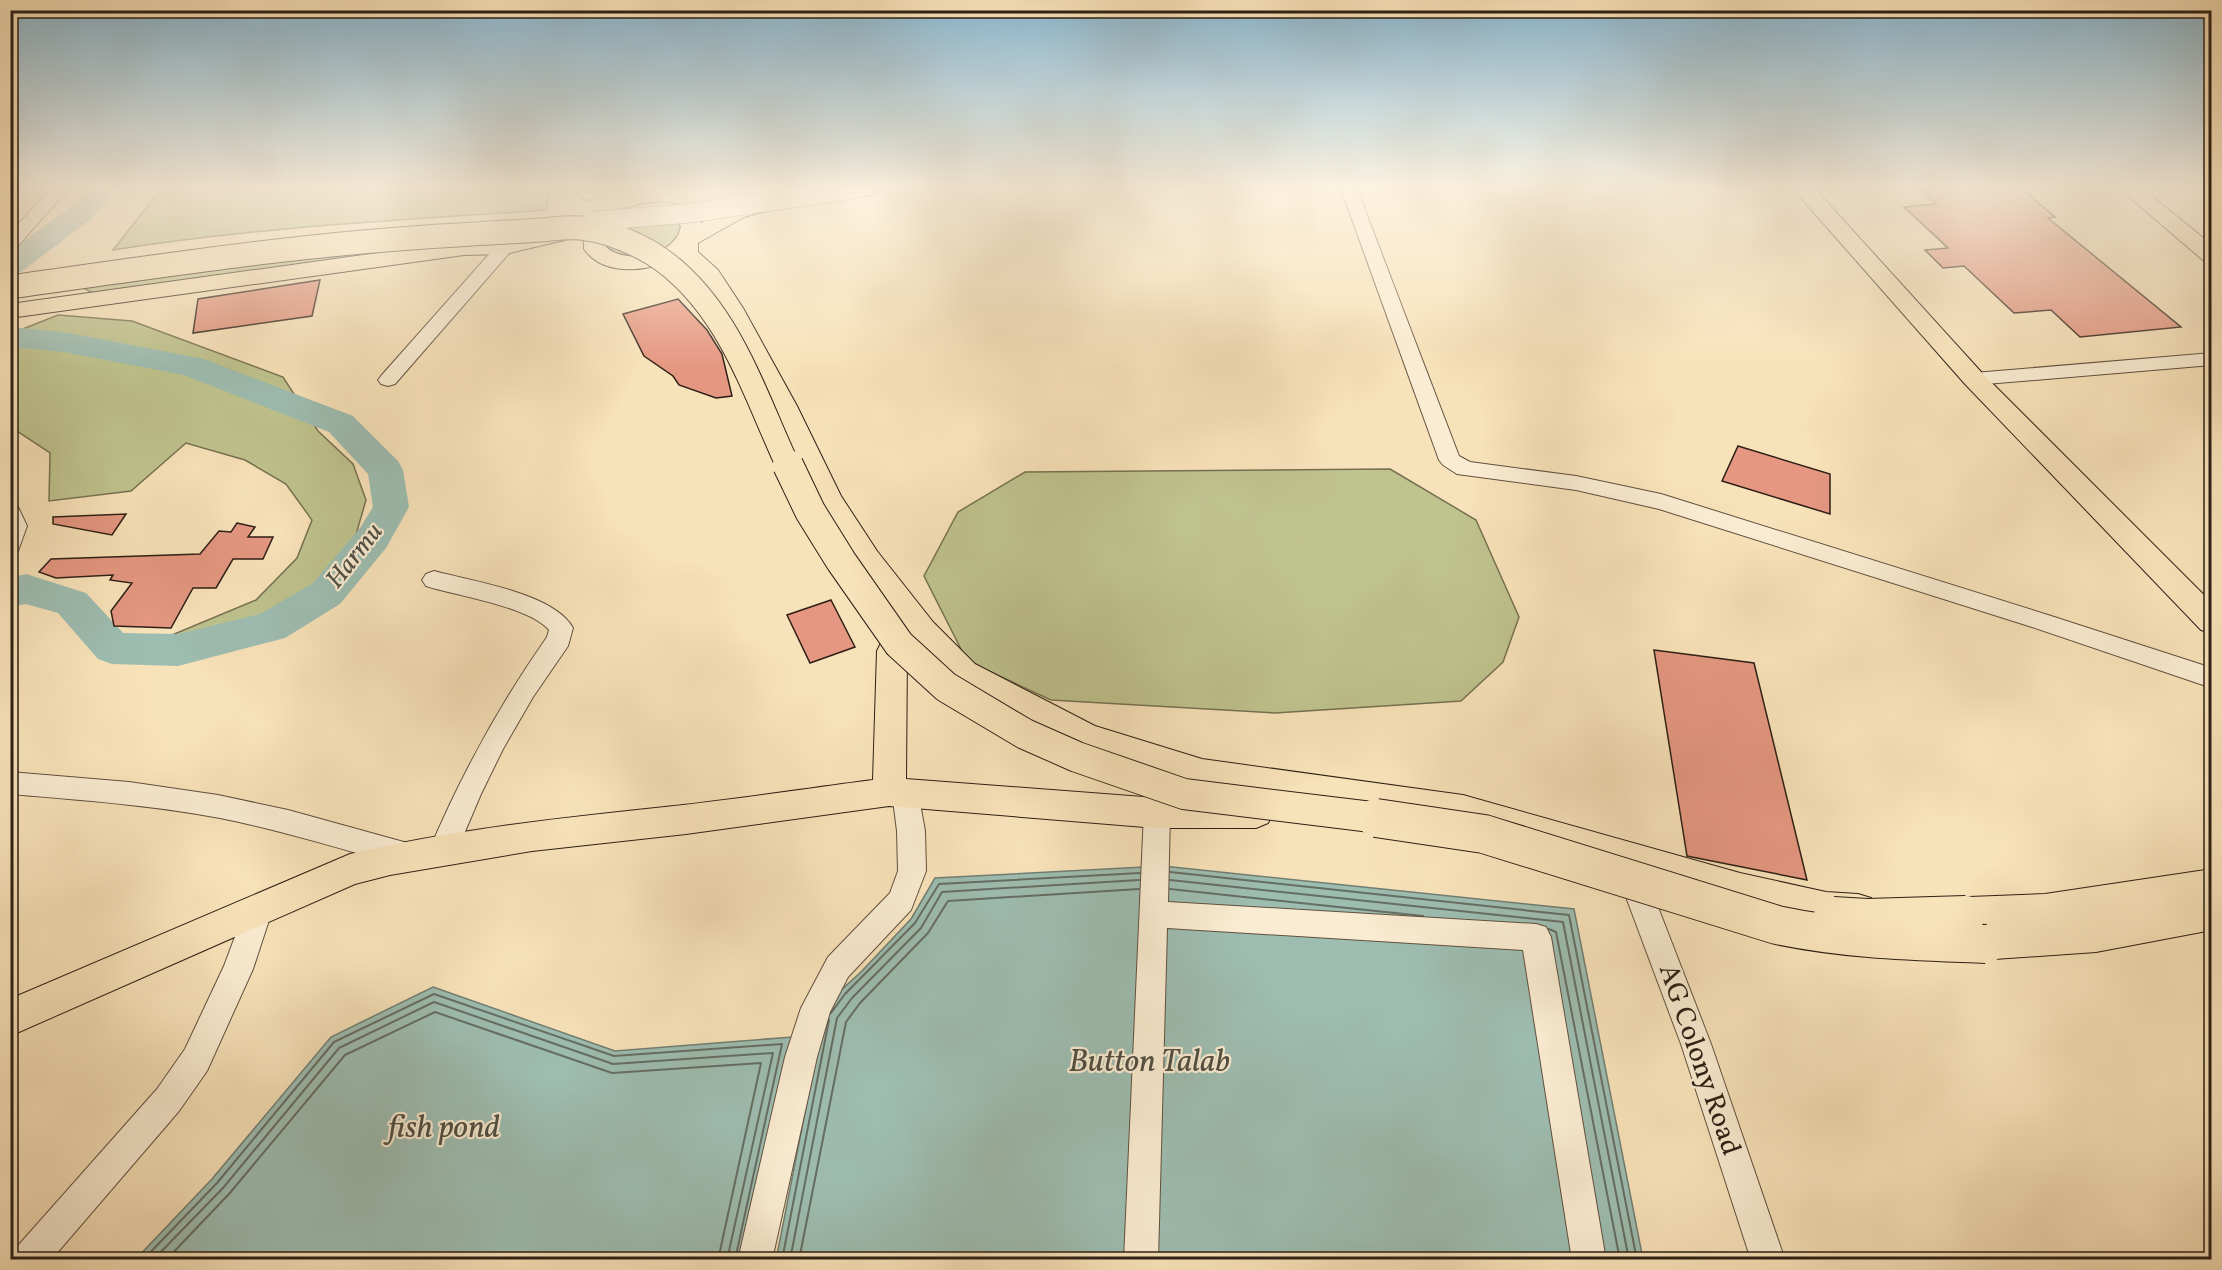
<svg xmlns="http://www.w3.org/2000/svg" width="2222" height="1270" font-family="Vollkorn,serif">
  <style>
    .green { fill: #bfc38e; stroke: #767152; stroke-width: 1.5 }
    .water { fill: #9dbdb1; stroke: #707e73; stroke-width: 1.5 }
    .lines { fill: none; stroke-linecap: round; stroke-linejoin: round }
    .shore { stroke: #656e63; stroke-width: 2 }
    .river { fill: #9dbdb1; fill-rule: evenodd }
    .building { fill: #e59781; stroke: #2d1f15; stroke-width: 1.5 }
    .minor-casing { stroke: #60503e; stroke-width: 2 }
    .major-casing { stroke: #2d1f15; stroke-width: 2 }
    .minor { fill: #faecd2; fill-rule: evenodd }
    .major { fill: #f8e2b9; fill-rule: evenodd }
    .minor-bridge-casing { stroke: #60503e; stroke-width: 20; stroke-linecap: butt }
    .major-bridge-far2-casing { stroke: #2d1f15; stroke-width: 25; stroke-linecap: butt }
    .major-bridge-far1-casing { stroke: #2d1f15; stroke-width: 32; stroke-linecap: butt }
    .major-bridge-casing { stroke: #2d1f15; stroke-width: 40; stroke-linecap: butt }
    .minor-bridge { stroke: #faecd2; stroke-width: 19 }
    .major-bridge-far2 { stroke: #f8e2b9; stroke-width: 23 }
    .major-bridge-far1 { stroke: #f8e2b9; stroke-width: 30 }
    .major-bridge { stroke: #f8e2b9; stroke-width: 38 }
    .labels { text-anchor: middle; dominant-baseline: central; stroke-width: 4.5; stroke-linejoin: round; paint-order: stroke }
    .water-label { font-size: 26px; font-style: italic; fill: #4f4e44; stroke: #faecd2 }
    .near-street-label { font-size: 28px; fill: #2d1f15; stroke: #faecd2 }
    .near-water-label { font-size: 32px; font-style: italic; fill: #4f4e44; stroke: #faecd2 }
  </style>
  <rect width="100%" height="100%" fill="#f8e2b9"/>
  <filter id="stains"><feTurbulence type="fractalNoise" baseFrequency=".00333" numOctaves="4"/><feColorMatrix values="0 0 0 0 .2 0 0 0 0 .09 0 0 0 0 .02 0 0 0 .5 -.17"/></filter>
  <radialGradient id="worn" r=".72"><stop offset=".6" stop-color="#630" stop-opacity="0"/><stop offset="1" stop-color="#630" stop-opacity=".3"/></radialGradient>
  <path class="green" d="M161,189H549L547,210C402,220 257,227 113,250Z
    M629,217L682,224L683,233C678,238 674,243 669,247C653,258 618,260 605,245Z
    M436,247L93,293L81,287L261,260Z
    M58,315L132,321L283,377L318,431L353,464L366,500L355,538L325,581L279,612L234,632L182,645H148L256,600L297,558L312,520L286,484L245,460L186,443L131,491L49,501L50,453L11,427L10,334Z
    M1390,469L1476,520L1519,617L1503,662L1461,701L1275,713L1051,700L967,661L924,576L958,512L1025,472Z"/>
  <path class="water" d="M1163,866L1574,909L1643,1259L776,1260L825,1011L838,997L839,992L861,972L911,919L935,878Z
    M433,987L615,1051L792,1037L740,1259L135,1260L212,1179L331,1037Z"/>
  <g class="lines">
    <path class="shore" d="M1170,872L1569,915L1637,1260
      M1170,880L1563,922L1629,1260
      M1170,889L1423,916
      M1549,929L1556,932L1620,1260
      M831,1013L845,994L915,923L939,884L1140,873
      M143,1260L217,1183L334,1042L434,994L614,1056L782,1044L735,1260
      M153,1260L223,1188L339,1048L434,1002L613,1064L773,1053L727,1260
      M166,1260L229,1194L345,1055L435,1012L612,1073L761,1063L718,1260
      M782,1260L829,1020
      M790,1260L837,1018L852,998L921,928L942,892L1139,880
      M799,1260L846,1022L860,1003L928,933L948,901L1139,889"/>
    <path class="river" d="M87,189H117L91,219L21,272L10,275V251L71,207Z
      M10,327L64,332L204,359L353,416L398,461L403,470L409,507L386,548L340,604L285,638L178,666L112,664L98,659L58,613L26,604L10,607V578L26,574L86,593L123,633L178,634L260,614L312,584L360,528L373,507L368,474L329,432L184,375L64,352L10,347Z"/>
  </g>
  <path class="building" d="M1920,189H2022L2055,217L2048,218L2181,327L2080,337L2051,310L2014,313L1964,266L1943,268L1925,250L1948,248L1904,207L1936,204Z
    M320,280L312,316L193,333L198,299Z
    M678,299L707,330L722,354L732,396L716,398L679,385L673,376L644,356L623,314Z
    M1738,446L1830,474V514L1722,481Z
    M126,514L112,535L53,524V517Z
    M237,523L255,527L248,537H273L263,559H233L216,588H193L171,628L114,626L111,611L132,583L110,580L113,575L56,578L39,572L51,559L200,554L219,531L231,532Z
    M831,600L855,647L810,663L787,615Z
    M1654,650L1754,663L1807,880L1687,856Z"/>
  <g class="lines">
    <defs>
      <path id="minor" d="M51,189H68L16,248L10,249V233Z
        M573,189H592L597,195L589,200L583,199Z
        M1341,189H1357L1459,456L1470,462L1576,476L1661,494L2048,615L2212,668V688L2032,627L1659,509L1576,490L1457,474L1443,465L1439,460Z
        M505,242L511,243L514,247L511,251L395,384L388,386L381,384L378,380L381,376L499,243Z
        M2212,353V365L1974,385L1967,383L1964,379L1967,375L1974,373Z
        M10,504L18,507L27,526L18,551L10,553Z
        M434,571C471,581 554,593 573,628L568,646L533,697L503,749L481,794L453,860L443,863L433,860L429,851C461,775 500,704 547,637L549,630C528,606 457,596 426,586L422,580L426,574Z
        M10,772L129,782L218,795L288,810L411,844L421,847L425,856L421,865L411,868C347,851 285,831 220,818C151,805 80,800 10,794Z
        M905,781L914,784L918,792L925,831L926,871L911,910L848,977L830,1012L817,1057L772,1260H738L785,1057L801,1008L828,957L890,893L898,871L897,831L892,792L896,784Z
        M1157,801L1167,805L1170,813L1168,902L1536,924L1546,927L1551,937L1606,1260H1572L1523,950L1167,928L1158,1260H1124L1144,813L1147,805Z
        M1637,861L1647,864L1651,873V889L1711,1044L1785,1260H1751L1681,1044L1623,889V873L1627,864Z
        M259,895L269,899L273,908L253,969L207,1071L179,1111L51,1260H11L16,1248L157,1089L185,1049L224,966L249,899Z"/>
      <path id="major" d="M831,189H880L877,193L870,195L822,203L815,201L812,197L815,193Z
        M1793,189H1815L1983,374L2212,603V633L2201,630L1965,384Z
        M2120,189H2143L2212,245V262L2204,261Z
        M768,199L775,201L779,205L775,209L744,217L698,243V252L718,270L743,308L797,406L841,496L877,551L933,622L975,664L1095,726L1202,759L1463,795L1740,873L1826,892L1858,894L1871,898L1876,910L1871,922L1858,926L1826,924L1740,905L1666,885L1563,851L1463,823L1202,787L1074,745L953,682L911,638L857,565L815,498L771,406L719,308L701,279L680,258C651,270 605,279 584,249C584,244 583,239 585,235C597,212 647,200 671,203C684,205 693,213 701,223L730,208ZM666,216L676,221L681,226C677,255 627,266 606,247V238C622,220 643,217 666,216Z
        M557,229L565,230L568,235L565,240L505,254L464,255L10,318V304L464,241L505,240Z
        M892,639L903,643L907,651L906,779L1157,798H1256L1268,803L1273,813L1268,823L1256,828H1157L889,806L686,834L532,851L390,875L355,884L10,1036V999L350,854C459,828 571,817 683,805C746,798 810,788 873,780L877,651L881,643Z
        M2212,869V930L2096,952L1965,961L1952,956L1947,944L1952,932L1956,931L1944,930L1931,926L1926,914L1931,902L1944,898L2045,894Z"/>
    </defs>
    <use href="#minor" class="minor-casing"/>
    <use href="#major" class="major-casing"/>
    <use href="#minor" class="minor"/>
    <use href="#major" class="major"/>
    <defs>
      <path id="minor-bridge" d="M593,221L691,213L854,189"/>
      <path id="major-bridge-far2" d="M10,287C159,266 308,243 458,235C485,233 513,232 540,230C553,229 568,227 581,228C607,231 631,241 653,254C727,301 753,391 788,466"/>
      <path id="major-bridge-far1" d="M788,465L810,511L841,561L899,644L946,687L1025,734L1077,757L1184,794L1388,819"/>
      <path id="major-bridge" d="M1376,818L1484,834L1777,925C1848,940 1914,941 1986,944
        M1833,916L1867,918L1966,915"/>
    </defs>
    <use href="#minor-bridge" class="minor-bridge-casing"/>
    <use href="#major-bridge-far2" class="major-bridge-far2-casing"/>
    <use href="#major-bridge-far1" class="major-bridge-far1-casing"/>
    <use href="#major-bridge" class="major-bridge-casing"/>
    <use href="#minor-bridge" class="minor-bridge"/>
    <use href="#major-bridge-far2" class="major-bridge-far2"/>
    <use href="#major-bridge-far1" class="major-bridge-far1"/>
    <use href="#major-bridge" class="major-bridge"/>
  </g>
  <linearGradient id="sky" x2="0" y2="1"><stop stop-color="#8ab8d2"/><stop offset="0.51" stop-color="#fcf2e0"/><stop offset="1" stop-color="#fcf2e0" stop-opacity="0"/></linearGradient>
  <rect width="2222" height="367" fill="url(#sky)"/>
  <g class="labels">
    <g class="water-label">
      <text transform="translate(355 556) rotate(-52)">Harmu</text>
    </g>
    <g class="near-street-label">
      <text transform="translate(1699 1060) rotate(71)">AG Colony Road</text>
    </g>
    <g class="near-water-label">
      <text x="1149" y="1063">Button Talab</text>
      <text x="444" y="1129">fish pond</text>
    </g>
  </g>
  <rect width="2222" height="1270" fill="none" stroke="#f8e2b9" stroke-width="36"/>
  <rect x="12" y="12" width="2198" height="1246" fill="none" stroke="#2d1f15" stroke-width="3"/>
  <rect x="18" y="18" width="2186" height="1234" fill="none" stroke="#2d1f15" stroke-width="1.5"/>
  <rect width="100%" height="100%" filter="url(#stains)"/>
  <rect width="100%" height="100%" fill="url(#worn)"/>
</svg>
